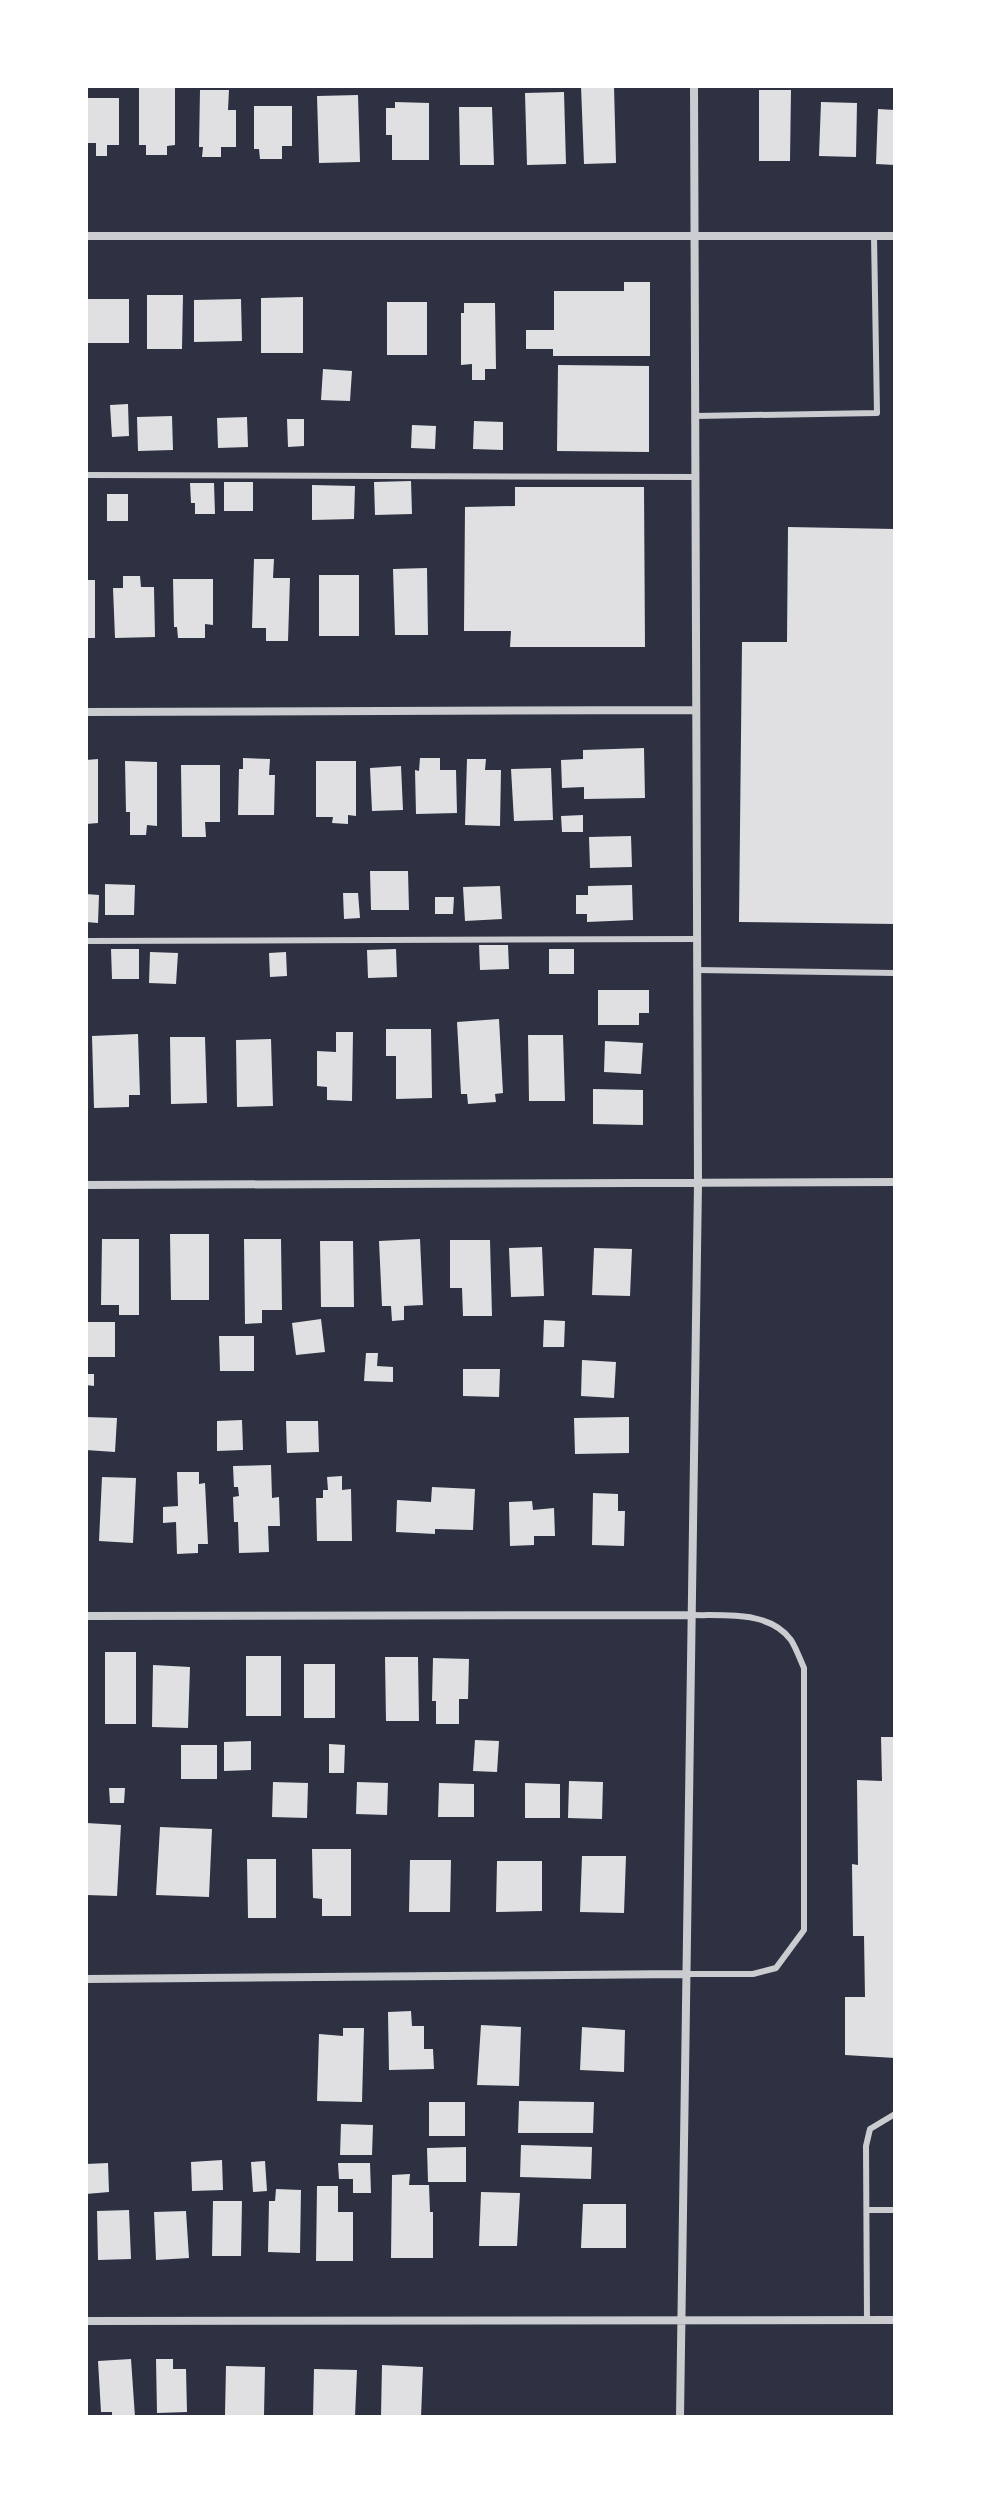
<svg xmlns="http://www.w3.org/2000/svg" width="981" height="2503" font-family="Roboto,sans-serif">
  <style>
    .building { fill: #e0e0e3 }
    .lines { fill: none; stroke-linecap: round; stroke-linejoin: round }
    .service { stroke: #caccd0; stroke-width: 6 }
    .minor { stroke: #caccd0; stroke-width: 8 }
  </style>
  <rect width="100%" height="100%" fill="#2d3142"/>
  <path class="building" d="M581,86H614L616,163L584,164Z
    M139,87H175V145L167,146V155H146V145H139Z
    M200,90H229L228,110H236V147H221V157H202L203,147H199Z
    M759,90H791L790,161H759Z
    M564,92L566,164L527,165L525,93Z
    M358,95L360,162L319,163L317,96Z
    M86,98H119V145H107V156H96V143H86Z
    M395,102L429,103V160H392V135H386V108H395Z
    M821,102L857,103L856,157L819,156Z
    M254,106H292V146H282V159H260L259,149H254Z
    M459,107H492L494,165H460Z
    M878,109L895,110V165L876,164Z
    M624,282H650V356H553V349H526V330H554V291H624Z
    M147,295H183L182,349H147Z
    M303,297V353H261V298Z
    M86,299H129V343H86Z
    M241,299L242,341L194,342V300Z
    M387,302H427V355H387Z
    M464,303H495L496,369H485V380H472V364L461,365V313H464Z
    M558,365L649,366V452L557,451Z
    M323,369L352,371L350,401L321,400Z
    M128,404L129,436L112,437L110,405Z
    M172,416L173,450L138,451L137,417Z
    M247,417L248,447L218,448L217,418Z
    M287,419H304V446L288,447Z
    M474,421L503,422V450L473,449Z
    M412,425L436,426L435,449L411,448Z
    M411,481L412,514L375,515L374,482Z
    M224,482H253V511H224Z
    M190,483H214L215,514H195V503H191Z
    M312,485L355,486L354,519L312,520Z
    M515,487H644L645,647H510L511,631H464L465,507L515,506Z
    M107,494H128V521H107Z
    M788,527L895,529V924L739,922L742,642H787Z
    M254,559H274L273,578H290L288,641H266V628H252Z
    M427,568L428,635H395L393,569Z
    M319,575H359V636H319Z
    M123,576H140L141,587H154L155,637L115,638L113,588H123Z
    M173,579H213V625L205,624V638H178L177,627H174Z
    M86,580H95V638H86Z
    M644,748L645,798L584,799V787L562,788L561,760L583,759V750Z
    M243,758L270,759L269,775H275L274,815H238L239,769H243Z
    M420,758H440V770H456L457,813L416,814L415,770L419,771Z
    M98,759V823L86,824V760Z
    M467,759H486L485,770H501L500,826L465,825Z
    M125,761L157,762V826L147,825L146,835H130V812H126Z
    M316,761H356V816L348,815V824L332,823L333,817H316Z
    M181,765H220V822H205L206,837H182Z
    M401,766L403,810L372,811L370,768Z
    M551,768L553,820L514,821L511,769Z
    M583,815V832H562L561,816Z
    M631,836L632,867L590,868L589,837Z
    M370,871H408L409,910H371Z
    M105,884L135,885L134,915H105Z
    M632,885L633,920L587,922V914H576V895H588V886Z
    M500,886L502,919L465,921L463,887Z
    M343,893H358L360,918L344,919Z
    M86,894L99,895L98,923L86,922Z
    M435,897H454L453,914H435Z
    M479,945H508L509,969L480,970Z
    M111,949H139V979H112Z
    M396,949L397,977L368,978L367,950Z
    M549,949H574V974H549Z
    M150,952L178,953L176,984L149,983Z
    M286,952L287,976L270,977L269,953Z
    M598,990H649V1013H639V1025H598Z
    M499,1019L503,1093L495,1094L496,1102L468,1104L467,1094H461L457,1022Z
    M386,1029H431L432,1098L396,1099V1056H386Z
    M336,1032H353L352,1101L327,1100V1087L317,1086V1051L336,1052Z
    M138,1034L140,1095H129V1107L94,1108L92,1036Z
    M528,1035H563L565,1101H529Z
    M170,1037H205L207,1103L171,1104Z
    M271,1039L273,1106L237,1107L236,1040Z
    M605,1041L643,1043L641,1074L604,1072Z
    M593,1089L643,1090V1125L593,1124Z
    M170,1234H209V1300H171Z
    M102,1239H139V1315H119V1305H101Z
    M244,1239H281L282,1310H262V1323L245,1324Z
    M420,1239L423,1305L404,1306V1320L392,1321L391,1306H382L379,1241Z
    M450,1240H490L492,1316H463L462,1288H450Z
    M320,1241H353L354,1307H321Z
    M542,1247L544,1296L511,1297L509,1248Z
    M594,1248L632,1249L630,1296L592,1295Z
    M321,1319L325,1352L296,1355L292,1323Z
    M544,1320L565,1321L564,1347H543Z
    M86,1322H115V1357H86Z
    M219,1336H254V1371H220Z
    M366,1353H378L377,1366L393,1367V1382L364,1381Z
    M582,1360L616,1362L614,1398L581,1396Z
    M463,1369H500L499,1397L463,1396Z
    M86,1374H94V1386L86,1385Z
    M86,1417L117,1418L115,1452L86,1450Z
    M629,1417V1453L575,1454L574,1418Z
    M242,1420L243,1450L217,1451V1421Z
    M286,1421H318L319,1452L287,1453Z
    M271,1465L272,1498L279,1497L280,1526H268L269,1552L239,1553L238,1522H234L233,1497L239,1496L238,1487H234L233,1466Z
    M177,1472H199V1484L205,1483L208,1544H198V1553L177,1554L176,1522L163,1523V1507L178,1506Z
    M342,1476V1490L351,1489L352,1541H317L316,1498H323V1490H328L327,1477Z
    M102,1477L136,1478L133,1543L99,1541Z
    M432,1487L475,1489L473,1530L435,1529V1534L396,1532L397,1500L431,1502Z
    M593,1493L618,1494V1511H625L624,1546L592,1545Z
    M532,1501L533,1510L554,1508L555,1536H534V1545L510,1546L509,1502Z
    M105,1652H136V1724H105Z
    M246,1656H281V1716H246Z
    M385,1657H418L419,1721H386Z
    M433,1658L469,1659L468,1699H459V1724H436V1701H432Z
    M304,1664H335V1718H304Z
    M153,1665L190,1667L188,1728L152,1727Z
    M881,1737H895V2058L845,2055V1997H865L864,1936H853L852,1864L858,1865L857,1780L882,1781Z
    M475,1740L499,1741L497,1772L473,1771Z
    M251,1741V1770L224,1771V1742Z
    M329,1744L345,1745L344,1773H329Z
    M181,1745H217V1779H181Z
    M569,1781L603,1782L602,1819L568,1818Z
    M273,1782L308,1783L307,1818L272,1817Z
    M357,1782L388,1783L387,1815L356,1814Z
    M439,1783L474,1784V1817H438Z
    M525,1783L560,1784V1818H525Z
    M109,1788H125L124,1803H110Z
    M86,1823L121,1825L117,1896L86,1895Z
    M160,1827L212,1829L209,1897L156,1895Z
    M312,1849H351V1916H322V1899L313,1898Z
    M582,1856H626L624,1913L580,1912Z
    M247,1859H276V1918H248Z
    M410,1860H451L450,1912H409Z
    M497,1861H542V1911L496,1912Z
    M411,2011L412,2026H424V2049H433L434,2069L389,2070L388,2012Z
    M481,2025L521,2027L519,2086L477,2085Z
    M582,2027L625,2030L624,2072L580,2070Z
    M343,2028H364L362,2102L317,2101L319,2034L343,2036Z
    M519,2101L594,2102L593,2133H518Z
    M429,2102H465V2136H429Z
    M341,2124L373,2125L372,2155H340Z
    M521,2145L592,2147L591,2179L520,2177Z
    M466,2147V2182H428L427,2148Z
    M222,2160L223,2190L192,2191L191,2162Z
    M265,2161L267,2191L253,2192L251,2162Z
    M108,2163L109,2192L86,2194V2164Z
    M338,2163H370L371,2193H353V2179H339Z
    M410,2174L409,2185H429L430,2212H433V2258H391L392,2175Z
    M317,2186H338V2212H353V2261H316Z
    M276,2189L301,2190L300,2253L268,2252L269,2201H275Z
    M481,2192L520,2193L517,2246H479Z
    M213,2201H242L241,2256H212Z
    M583,2204H626V2248H581Z
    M129,2210L131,2259L98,2260L97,2211Z
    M186,2211L189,2258L156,2260L154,2212Z
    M131,2359L135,2417H112V2412H101L98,2361Z
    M156,2359H173V2369H186L187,2412L157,2413Z
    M382,2365L423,2367L421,2417L381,2416Z
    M226,2366L265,2367L264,2415H225Z
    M314,2369L357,2370L355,2417H313Z"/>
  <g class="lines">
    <path class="service" d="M696,416L877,413L874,236
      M86,475L696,477
      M86,941L697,939
      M697,970L895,973
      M685,1974H753L776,1968L804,1930V1668C800,1659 796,1648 791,1640C769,1610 724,1616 691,1615
      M867,2210H895
      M867,2320L866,2146L870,2129L895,2114"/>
    <path class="minor" d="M86,236H895
      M86,712L696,710
      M86,1185L895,1182
      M86,1616L691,1615
      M86,1979L685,1974
      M86,2321L895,2320
      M680,2417L698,1184L694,86"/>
  </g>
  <rect width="981" height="2503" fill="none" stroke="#ffffff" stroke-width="176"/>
</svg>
